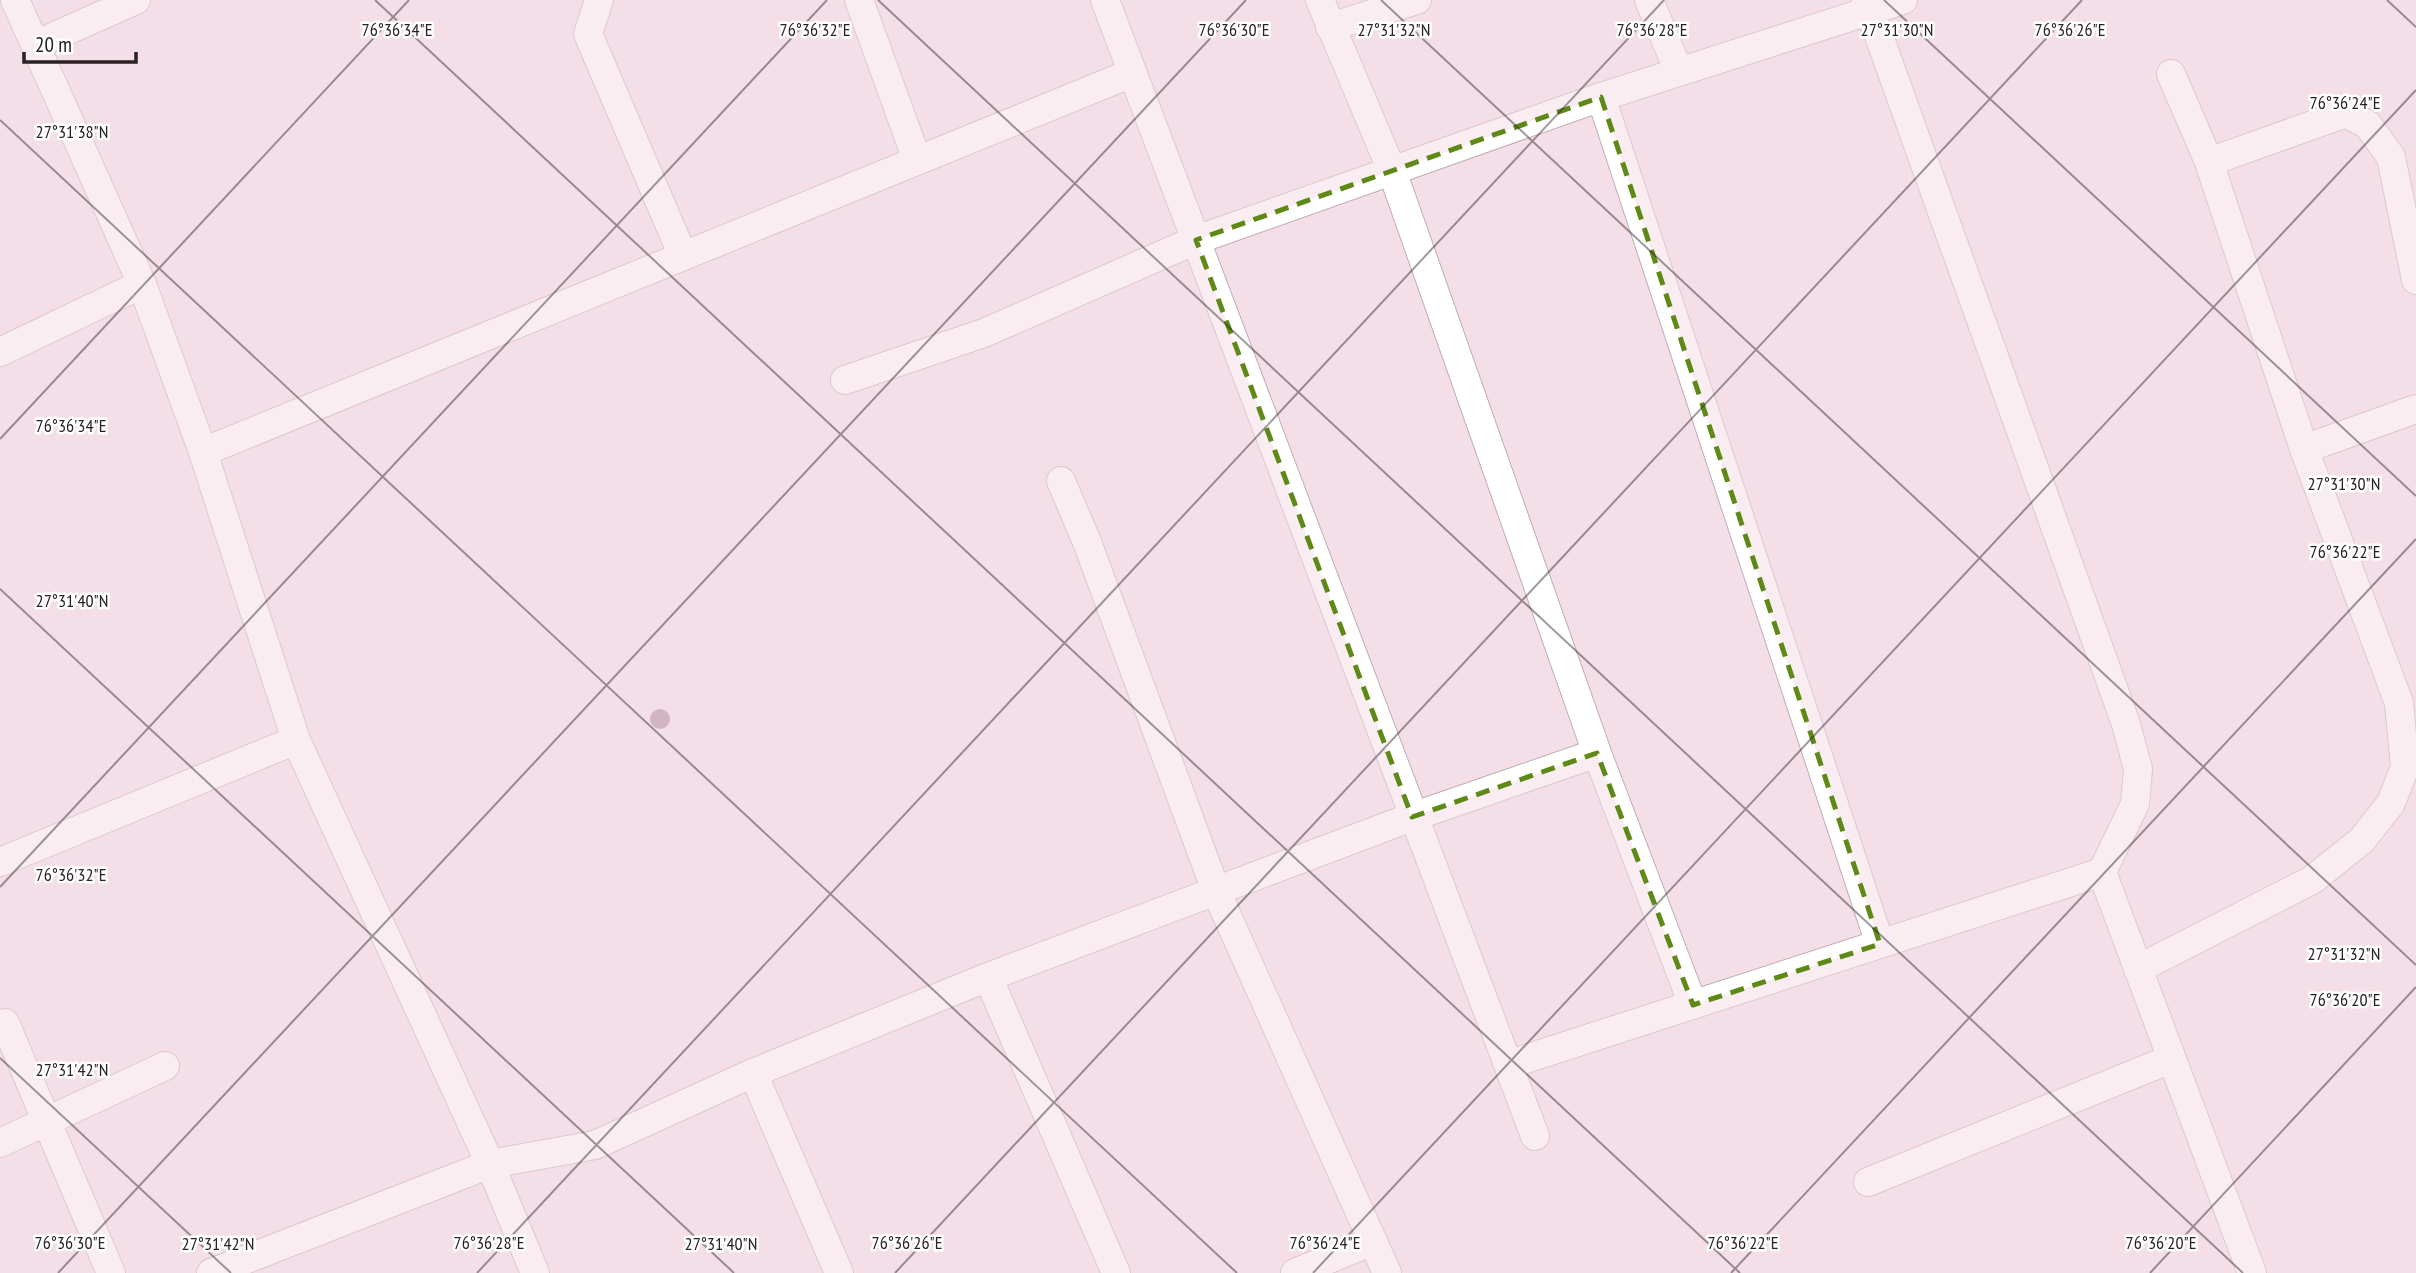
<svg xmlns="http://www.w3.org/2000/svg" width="2416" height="1273" font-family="'PT Sans Narrow',sans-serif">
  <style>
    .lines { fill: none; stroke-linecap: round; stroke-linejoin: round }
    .minor-casing { stroke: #c0acb5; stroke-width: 30 }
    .minor { stroke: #fff; stroke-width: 28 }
    .tree { fill: #a68494 }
    .marked { fill: none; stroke: #5f8916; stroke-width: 5; stroke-dasharray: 14 9; stroke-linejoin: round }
    .ticks { fill: none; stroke: #292225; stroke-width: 2; stroke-opacity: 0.45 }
    .ticks-label { font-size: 18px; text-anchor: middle; fill: #292225; stroke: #fff; stroke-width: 5; stroke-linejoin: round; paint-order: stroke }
  </style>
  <rect width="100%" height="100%" fill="#f4dfe8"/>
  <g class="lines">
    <defs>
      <path id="minor" d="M15,0L142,284L203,452L296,740L490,1164L535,1273
        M599,0L588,34L683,256
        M859,0L917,160
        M1105,0L1535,1136
        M1320,0L1392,171L1597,753L1693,1005
        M1649,0L1679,72
        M1866,0L2126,724L2138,769L2135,804L2102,872
        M1330,27L1417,0
        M37,44L136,0
        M1601,97L1880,944
        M2209,162L2346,113L2368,125L2391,157L2416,280
        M0,352L142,284
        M845,380L984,333L1196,240L1601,97L1903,0
        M2304,449L2416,409
        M203,452L1132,73
        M1061,481L1087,542L1216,891L1387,1273
        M0,862L296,740
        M2138,969L2312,880L2362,840L2391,803L2405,767L2399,703L2304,449L2209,162L2171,74
        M988,977L1116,1273
        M5,1023L111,1273
        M1510,1064L2102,872L2252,1273
        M753,1073L839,1273
        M0,1143L165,1066
        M1868,1182L2171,1059
        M211,1273L490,1164L595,1145L753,1073L988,977L1412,817L1597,753
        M1295,1273L1373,1241"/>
    </defs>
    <use href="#minor" class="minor-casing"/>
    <use href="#minor" class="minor"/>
  </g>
  <circle class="tree" cx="660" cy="719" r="10"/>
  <path d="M0 0H2416V1273H0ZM1601,97L1880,944L1693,1005L1597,753L1412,817L1196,240Z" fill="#f4dfe8" fill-opacity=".55" fill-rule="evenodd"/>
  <path class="marked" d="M1601,97L1880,944L1693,1005L1597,753L1412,817L1196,240Z"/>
  <path class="ticks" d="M375,0L1740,1273M878,0L2243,1273M1381,0L2416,965M1884,0L2416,496M2387,0L2416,27M0,120L1237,1273M0,439L409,0M0,589L734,1273M0,887L827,0M0,1058L231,1273M58,1273L1246,0M477,1273L1664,0M895,1273L2082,0M1313,1273L2416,90M1731,1273L2416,539M2150,1273L2416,987"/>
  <g class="ticks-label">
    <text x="1897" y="36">27°31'30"N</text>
    <text x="1394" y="36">27°31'32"N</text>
    <text x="397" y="36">76°36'34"E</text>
    <text x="815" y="36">76°36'32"E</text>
    <text x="1234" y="36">76°36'30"E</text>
    <text x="1652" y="36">76°36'28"E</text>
    <text x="2070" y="36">76°36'26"E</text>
    <text x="2345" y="109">76°36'24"E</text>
    <text x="72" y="138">27°31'38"N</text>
    <text x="71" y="432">76°36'34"E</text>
    <text x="2344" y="490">27°31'30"N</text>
    <text x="2345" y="558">76°36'22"E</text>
    <text x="72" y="607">27°31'40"N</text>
    <text x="71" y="881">76°36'32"E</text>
    <text x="2344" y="960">27°31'32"N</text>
    <text x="2345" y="1006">76°36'20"E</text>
    <text x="72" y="1076">27°31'42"N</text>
    <text x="70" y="1249">76°36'30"E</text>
    <text x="489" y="1249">76°36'28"E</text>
    <text x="907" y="1249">76°36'26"E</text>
    <text x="1325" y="1249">76°36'24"E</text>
    <text x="1743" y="1249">76°36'22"E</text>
    <text x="2161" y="1249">76°36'20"E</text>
    <text x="218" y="1250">27°31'42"N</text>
    <text x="721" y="1250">27°31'40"N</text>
  </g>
  <path d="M24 52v10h112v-10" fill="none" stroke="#292225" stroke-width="3.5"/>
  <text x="35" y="52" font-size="21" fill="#292225" stroke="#ffffff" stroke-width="5" paint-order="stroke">20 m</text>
</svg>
